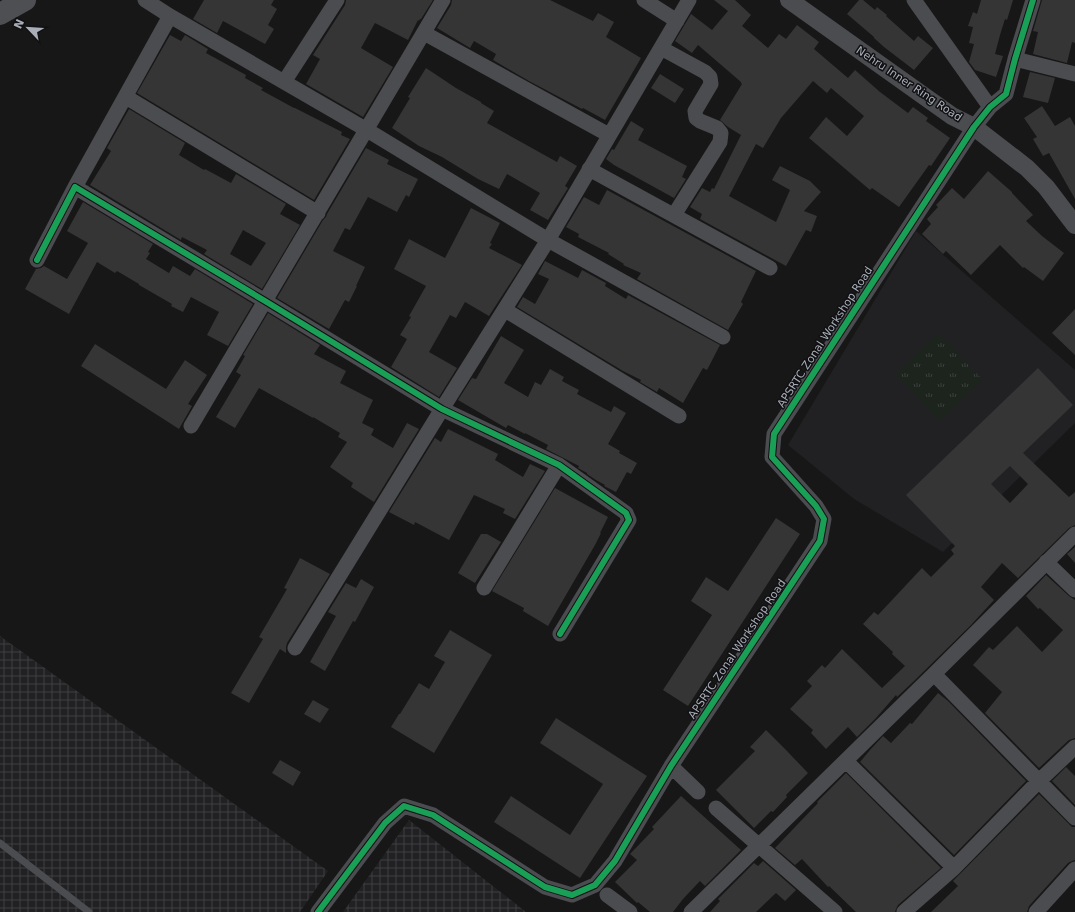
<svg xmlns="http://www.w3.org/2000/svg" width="1075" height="912" font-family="'DejaVu Sans',sans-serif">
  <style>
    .built { fill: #212123 }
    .industrial { fill: url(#industrial-grid) }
    .grass { fill: url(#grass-tufts) }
    .building { fill: #353536; fill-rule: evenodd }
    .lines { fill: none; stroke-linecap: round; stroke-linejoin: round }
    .service { stroke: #4b4c50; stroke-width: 7 }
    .minor { stroke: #4b4c50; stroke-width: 15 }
    .tertiary { stroke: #4b4c50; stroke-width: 18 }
    .primary { stroke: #4d4f52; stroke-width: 22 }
    .cycleway-casing { stroke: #111113; stroke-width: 8 }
    .cycleway { stroke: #1a9f57; stroke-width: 6 }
    .labels { text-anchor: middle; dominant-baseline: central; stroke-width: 3; stroke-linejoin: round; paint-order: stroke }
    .street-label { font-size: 11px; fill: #a8adb8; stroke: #111113 }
  </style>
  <defs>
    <pattern id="industrial-grid" width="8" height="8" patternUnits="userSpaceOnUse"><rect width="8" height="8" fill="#212123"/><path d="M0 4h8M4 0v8" fill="none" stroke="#3e3f41"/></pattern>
    <pattern id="grass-tufts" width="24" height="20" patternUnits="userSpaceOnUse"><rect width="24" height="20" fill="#1d241e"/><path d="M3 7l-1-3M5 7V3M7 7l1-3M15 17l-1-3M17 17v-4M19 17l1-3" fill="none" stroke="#3b413d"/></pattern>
  </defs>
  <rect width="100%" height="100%" fill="#171717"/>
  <path class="built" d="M916,231L1075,370V423L943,552L854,499L788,445Z"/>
  <path class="industrial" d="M0,636L328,871L300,912H0Z
    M409,820L526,912H343Z"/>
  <path class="grass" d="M938,333L983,380L940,421L895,374Z"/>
  <path class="building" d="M204,0H274L271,5L277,9L268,25L274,29L265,44L223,21L217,33L193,19Z
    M346,0H433L421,19H420L419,21L418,20L408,40L375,23L361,48L393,67L363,117L306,84L320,59L313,55L345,5Z
    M452,0H550L593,21L598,13L614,22L606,37L641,58L605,120L583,108L582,109L529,81L493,60L496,54L474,41L470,48L437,28L451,5Z
    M714,0H735L751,15L742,26L768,48L779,34L786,39L797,25L819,42L814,49L848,78L855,70L880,92L908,113L913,107L928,118L926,121L950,138L931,166L929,165L899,207L872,188L870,190L809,138L826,117L847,136L864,116L831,88L827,93L813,81L781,118L763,148L756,144L729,196L776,222L790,190L772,180L780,166L810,181L821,192L804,211L817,216L811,232L806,230L786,266L700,219L702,214L690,207L702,188L710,192L712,188L714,189L741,135L728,127L720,120L742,84L741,83V82L698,45L692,53L675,41L691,14L712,30L728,11Z
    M859,0H863L875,10L877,7L887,15L886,16L914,41L918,36L933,48L914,70L884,47L874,38V37L847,14Z
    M981,0H1013L1007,20L1005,19L1000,35L995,54L1003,56L996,77L975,70L969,62L974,44L969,43L973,27L968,26L973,12L977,14Z
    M1042,0H1075V43L1072,42L1067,63L1033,54L1038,32L1033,31Z
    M170,35L181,41L185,35L208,49L206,53L246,75L245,78L263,88L261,90L294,108H295L342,132L341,135L350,139L314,200L137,93Z
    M426,68L456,88L481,102V103L494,111L487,123L557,162L560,156L577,166L565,186L568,188L548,220L530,210L540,193L507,174L499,189L478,179L442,157L419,146L392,128L410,98L408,97Z
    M1030,72L1055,78L1048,103L1023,97Z
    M660,74L684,89L675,103L651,88Z
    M1042,106L1055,126L1070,117L1075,126V199L1049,153L1043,156L1033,139L1037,137L1024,118Z
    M129,109L185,143L179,155L204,170L205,169L231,183L236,174L286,204L280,214L300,225L262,289L204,254L207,250L182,237L181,240L176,237L90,185L111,151L107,148ZM243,230L266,243L251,266L230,254Z
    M631,121L644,129L638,140L687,166L682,177L686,179L674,198L614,165L606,159L612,149L614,150Z
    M366,148L389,160L387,164L418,179L409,197L406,195L397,212L368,197L350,230L345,228L333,251L365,267L356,286H357L349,302L345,300L329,329L277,298L323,220L326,217L327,214Z
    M988,171L1012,192V193L1033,215L1026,221L1042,236L1064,253L1043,281L1024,267L1023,268L1000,245L971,275L946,251L943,254L922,234L931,224L927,219L938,207L936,205L952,188L964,199Z
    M607,190L756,271L741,302L743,304L728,330L637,279L641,273L623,265L624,264L608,254L609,253L578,237L579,234L566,227L584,197L599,205Z
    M83,202L153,244L148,252L150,253L146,259L169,273L173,266L190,276L195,269L253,304L228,346L207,335L219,312L191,297L183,312L171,306L172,304L139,285V284L117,271L115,273L97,262L69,314L25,289L36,269L41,268L44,266L67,279L88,243L67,231Z
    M471,208L500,223L490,243L492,244L489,248L522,265L489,316L465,302L456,318L450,315L429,352L457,368L439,397L391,367L407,339L400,335L411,317L409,316L426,286L394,269L409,239L445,258Z
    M545,261L578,278L582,270L606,283L605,286L626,299L628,295L720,345L707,370L703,368L683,403L659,388L657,392L640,382L641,380L623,371L517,307L523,297L535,304L549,279L538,274Z
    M1075,309V355L1052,333Z
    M268,313L320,345L314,354L346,371L340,383L373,400L362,423L374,429L371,435L393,448L407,423L419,429L374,502L351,487L353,483L330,467L347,442L338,437L340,433L313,417V418L259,388L235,428L216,417L241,375L236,372L245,356L243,355Z
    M501,336L524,350L504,383L528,397L535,382L541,385L550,369L564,377L562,381L579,390L577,394L611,412L614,406L626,413L608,444L620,451L619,453L637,463L631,474L627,472L616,492L604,486L605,485L596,480L587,474V473L578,468L579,466L546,449L548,445L525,433V434L508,425L506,428L458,400L472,378L476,379Z
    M95,344L166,389L185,360L207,375L188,404L192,406L179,429L81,366Z
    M1038,368L1073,405L1023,453L1069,497L1075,492V525L1069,528L1018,578L1002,563L981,587L994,600L971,625L914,681L897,697L896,695L876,718L857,737L848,727L826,749L811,733L813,730L790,709L812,686L807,681L822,665L825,668L842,649L882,688L905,666L892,654L893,652L863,624L874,612L878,615L922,568L931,577L954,554L951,550L955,546L906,495ZM1010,466L1028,484L1010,503L991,484Z
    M448,429L498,454L495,460L523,477L530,464L545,471L515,519L503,513L505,509L474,495L449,540L415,522L414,525L389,512L435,438L441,442Z
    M555,488L608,517L600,533H601L595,545L548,626L523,611L524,608L492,591Z
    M776,518L800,534L688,706L663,690L712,615L691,601L706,577L728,591Z
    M481,534H487L501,542L475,583L458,573Z
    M1075,547V563L1067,554Z
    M300,558L330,574L287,643L286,647V653L280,649L249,703L231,693L263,639L259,637L287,589L284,588Z
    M1046,575L1069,596L1075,600V738L1069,740L1039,768L985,713L1002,692L973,665L989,647L993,650L1017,626L1042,652L1063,630L1040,608L1038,609L1026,596Z
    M361,579L374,587L355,622L353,621L325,671L310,662L336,616L328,612L346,583L356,588Z
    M450,630L492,655L434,753L391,727L399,714H400L419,683L429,689L445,662L434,656Z
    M938,693L948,701L1026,781L954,855L860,762L870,750L883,736L891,743L910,723L912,724Z
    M313,700L329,709L320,723L304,714Z
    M556,718L647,776L580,878L494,822L511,796L570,835L603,784L540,743Z
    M766,730L786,750L808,773L786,795L787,797L773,812L771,811L754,828L716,790L755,751L750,747Z
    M280,760L301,772L293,786L272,773Z
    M1066,767L1075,776V805L1052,781Z
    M846,773L941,868L898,905L896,909L895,912H856L829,886L828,887L802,859L795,865L775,848L818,803L817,802Z
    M1039,794L1072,827H1075V860L1072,861L1068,863L1029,906L1027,912H931L958,886L953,881Z
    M681,796L741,850L705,886L700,881L683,899L673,912H650L638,902L637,903L615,882L637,860L630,854L654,829L652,827Z
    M763,861L796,890L785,901L776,893L756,912H710L720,901L718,899L754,863L758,866Z"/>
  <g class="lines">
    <path class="service" d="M0,843L89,912"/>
    <path class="minor" d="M644,0L677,21
      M914,0L990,107
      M170,16L367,130L548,240L723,337
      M424,33L609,135
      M661,48L705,72L710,77L711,84L695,111L696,118L700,121L717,128L721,133L720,142L674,215
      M1015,59L1075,74
      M284,82L337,0
      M126,97L318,213
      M589,169L770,268
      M75,187L170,16L145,0
      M37,260L75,187L265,301L442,409L559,465L626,513L629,520L560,634
      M505,310L679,416
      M191,426L443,0
      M1046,562L1075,590
      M484,588L559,465
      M295,648L442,409L548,240L689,0
      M934,674L1075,818
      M846,761L954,868
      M671,766L698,792
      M716,808L835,912
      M607,895L630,912
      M318,912L385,823L404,806L433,815L545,887L572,895L595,885L615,861L671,766L820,541L824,519L816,506L772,457L774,434L974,127L990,107L1006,94L1015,59L1033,0
      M691,912L934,674L1075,534
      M904,912L954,868L1039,781L1075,747
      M1036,912L1075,869"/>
    <path class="tertiary" d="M789,0L952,116L974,127L1027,168L1046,187L1075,225"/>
    <path class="primary" d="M0,14L25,0"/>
    <defs>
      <path id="cycleway" d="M37,260L75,187L265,301L442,409L559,465L626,513L629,520L560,634
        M318,912L385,823L404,806L433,815L545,887L572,895L595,885L615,861L671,766L820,541L824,519L816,506L772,457L774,434L974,127L990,107L1006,94L1015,59L1033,0"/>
    </defs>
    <use href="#cycleway" class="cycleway-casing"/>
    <use href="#cycleway" class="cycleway"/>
  </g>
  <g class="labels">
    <g class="street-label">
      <text transform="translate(909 84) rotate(34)">Nehru Inner Ring Road</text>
      <text transform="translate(825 337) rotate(-57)">APSRTC Zonal Workshop Road</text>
      <text transform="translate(737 649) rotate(-56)">APSRTC Zonal Workshop Road</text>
    </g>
  </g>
  <g transform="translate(28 28) rotate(295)" stroke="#111113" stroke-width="3" paint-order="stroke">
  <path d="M0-3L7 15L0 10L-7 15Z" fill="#a8adb8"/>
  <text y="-6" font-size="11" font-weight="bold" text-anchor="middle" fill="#a8adb8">N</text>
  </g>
</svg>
